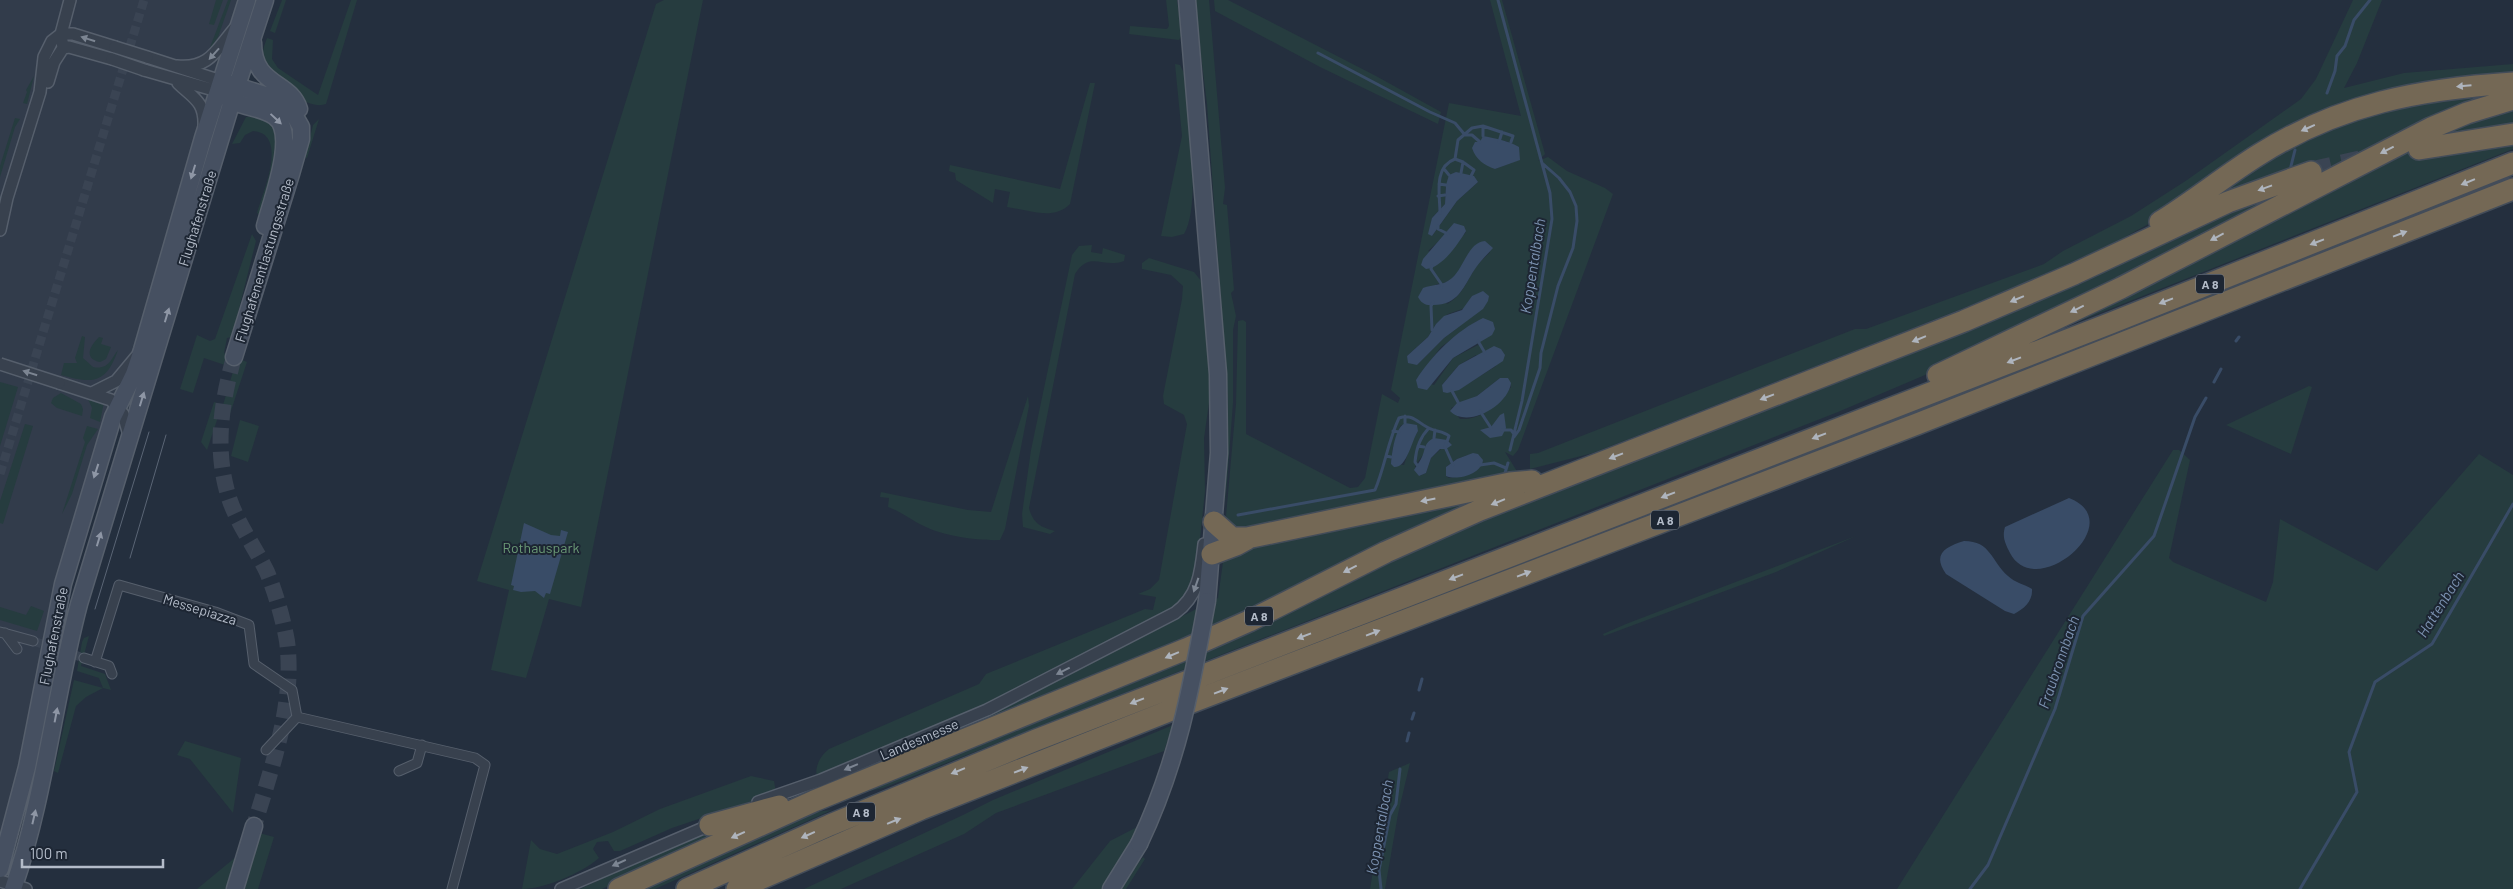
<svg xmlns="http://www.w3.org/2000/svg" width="2513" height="889" font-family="Barlow,sans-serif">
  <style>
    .airport { fill: #323c4b }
    .green { fill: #263c3f; fill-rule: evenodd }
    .water { fill: #394c67 }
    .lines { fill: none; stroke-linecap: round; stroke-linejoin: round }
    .stream { stroke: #394c67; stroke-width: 3 }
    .pedestrian-tunnel { stroke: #3a4453; stroke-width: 9; stroke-dasharray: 9 4.5; stroke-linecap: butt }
    .secondary-tunnel { stroke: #3a4453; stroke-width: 16; stroke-dasharray: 16 8; stroke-linecap: butt }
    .motorway-tunnel { stroke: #3a4453; stroke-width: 21; stroke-dasharray: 21 11; stroke-linecap: butt }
    .pedestrian-casing { stroke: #565f6c; stroke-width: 11 }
    .minor-casing { stroke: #565f6c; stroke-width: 14 }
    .secondary-casing { stroke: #565f6c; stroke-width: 19 }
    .motorway-casing { stroke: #434c59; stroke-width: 24 }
    .pedestrian { stroke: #38414e; stroke-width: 9 }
    .minor { stroke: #38414e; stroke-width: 11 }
    .secondary { stroke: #465061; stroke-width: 16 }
    .motorway { stroke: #746855; stroke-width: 21 }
    .tram { stroke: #5a6575; stroke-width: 1 }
    .minor-bridge-casing { stroke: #565f6c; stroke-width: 14; stroke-linecap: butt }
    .secondary-bridge-casing { stroke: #565f6c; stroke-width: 19; stroke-linecap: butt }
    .minor-bridge { stroke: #38414e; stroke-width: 11 }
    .secondary-bridge { stroke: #465061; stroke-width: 16 }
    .oneway { fill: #7c8592 }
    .oneway2 { fill: #aeb4bd }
    .oneway3 { fill: #8e96a5 }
    .labels { text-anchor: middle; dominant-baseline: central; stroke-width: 4; stroke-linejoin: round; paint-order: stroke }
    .shield { fill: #1d2633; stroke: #878f9c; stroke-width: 1 }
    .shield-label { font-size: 12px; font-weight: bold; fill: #b4bcc9 }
    .street-label { font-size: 14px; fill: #b4bcc9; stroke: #1d2633 }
    .park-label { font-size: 14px; fill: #6b9a76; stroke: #1d2633 }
    .water-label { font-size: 15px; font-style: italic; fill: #7c92b1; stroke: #1d2633 }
  </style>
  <rect width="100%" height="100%" fill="#242f3e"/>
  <path class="airport" d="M0,0H247L113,417L0,869Z"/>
  <path class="green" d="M216,0H223L214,25L209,24Z
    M228,0H231L218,37L209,50Z
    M282,0H286L275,33L270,31Z
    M351,0H357L326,104C305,112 268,76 263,57C262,50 265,44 267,38L273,40L272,59L278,68L318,95Z
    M664,0H703L581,607L549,599L526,678L491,670L509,590L477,581L656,4Z
    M1166,0H1177L1182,34L1179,40L1129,34L1130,26L1167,29L1169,26Z
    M1194,0H1209L1225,188L1223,204L1227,205L1234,290L1231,293L1236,316L1233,330V403L1225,508L1228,402L1207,104Z
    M1214,0H1228L1376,76L1441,112L1438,124L1320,67L1215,11Z
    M1490,0H1502L1545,154L1538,161L1548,157L1567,171L1605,188L1613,194L1518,450L1513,456L1505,452L1518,473L1240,531L1228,522L1226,516L1236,404L1238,321L1243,320L1246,322V434L1350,488L1358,487L1365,478L1382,394L1398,403L1400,398L1391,390L1449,103L1521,116ZM1491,138L1499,142L1507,141L1513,162L1495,169L1480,142ZM1478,182L1457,201L1432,236V218L1445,204L1446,185ZM1466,232L1445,257L1428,251L1440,240ZM1476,245L1490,252C1485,258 1478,263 1474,270C1466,283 1461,297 1447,304L1436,284C1458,285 1464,258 1476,245ZM1472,296L1475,314L1444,338L1417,365L1407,356L1428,337L1436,324L1448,314L1465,308ZM1477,321L1480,344L1453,358L1434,385L1416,380L1441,347ZM1476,355L1496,366L1458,390L1442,385L1459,365ZM1500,378H1508L1511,387C1500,402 1484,418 1465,419H1460L1451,408L1477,396ZM1401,425L1418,431L1412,441L1404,465L1391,464L1393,447ZM1450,441L1446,449H1441L1431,458L1426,473L1419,476L1415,466L1422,456ZM1468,455L1463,476L1449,478L1446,476V467L1457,459Z
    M2353,0H2382L2357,63L2344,88L2404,73L2513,64V78L2385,94L2114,243L2007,291L1893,336L1593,453L1530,469V454L1538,453L1855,329H1866L2044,264L2063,251L2131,216L2187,180L2301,99L2316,79Z
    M1175,64L1180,65L1185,75C1187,112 1202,204 1184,234L1172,237L1161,236L1182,136Z
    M34,76L27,104L23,103L27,92L26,90Z
    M1090,83H1095L1070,204C1053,221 1029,210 1007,207L1010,192L995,189L993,203L956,180L955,173L949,171L950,165L1060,189Z
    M2513,89L1965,358L1838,412L883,788L861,793L1375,563L2179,219L2231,178L2356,114Z
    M2513,105V149L2052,332L2428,136Z
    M258,116L274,121L280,143L262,217L257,213C263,192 289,134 253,131L245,135L240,143L232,144L246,117Z
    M15,118L20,119L15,127L0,177V166Z
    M319,119L307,158L305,157L313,125Z
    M252,234L256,241L232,337L227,338L224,353L247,362L229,417L219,414L207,450L201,442L214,402L223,405L234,368L204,358L193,393L180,389L197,335L210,341L215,339Z
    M1092,245L1091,252L1102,254L1103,248L1125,255L1124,261C1103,269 1090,250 1075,274L1029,508C1033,523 1040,527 1055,531L1050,534L1023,527L1022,514L1031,450L1072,255L1079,246Z
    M1149,258L1194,272L1202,282L1210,372L1209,403L1204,438L1205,491L1196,578L1181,605L984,707L817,777C814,767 821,755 829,749L979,684L986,674L1145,609L1153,610L1156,597L1138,594L1150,589L1159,580L1187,424L1184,415L1164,404L1163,396L1182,299L1183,286L1171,275L1142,269V263Z
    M82,336L85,337L83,358L93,367C109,370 111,359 118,350C106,384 93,384 61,375L64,363H77L75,358Z
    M99,337L103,338L101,344L111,347L106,359L100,362C83,358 90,346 99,337Z
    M0,382L18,387L0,446Z
    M2309,386L2312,387L2291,454L2226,425Z
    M61,393L81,404L83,409L82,416L57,408L51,403L53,398Z
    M1028,396L1029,406L1005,529L1000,540C980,541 944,536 926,527C912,521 902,512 888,507L889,498L880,497L881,492L968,510L991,512Z
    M87,397L104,402L100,422L90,418L92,408Z
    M240,420L259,426L248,462L231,456Z
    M25,424L33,426L3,524L0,523V501Z
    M87,426L98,429L87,445L72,494L62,514L85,442L83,438Z
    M2173,450H2179L2190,460L2169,558L2173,562L2266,602L2273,582L2280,519L2377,571L2479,454L2513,475V889H1897Z
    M1503,491C1332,574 1162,661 981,721L979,719L1218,598L1223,562L1232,550Z
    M1856,536L1776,572L1604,636L1603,634L1626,624Z
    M31,606L44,611L37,631L0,620V607L26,615Z
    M89,636L81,666L105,674L111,690L103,688L86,697L76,706L58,773L54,771L74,680L103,688L99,678L77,671L82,642L84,638Z
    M1173,725L1164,751L996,813L964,834L841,889H804L963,815L993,800Z
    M185,741L241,758L233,813L190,759L177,755Z
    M1410,763L1398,814L1385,889H1370L1389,772Z
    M751,776L774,781L776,793L672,828L620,851H614L608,841L597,842L593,849L599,858C582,873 544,889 522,889L531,840L540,849L557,854L613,832L660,809Z
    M832,810L655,889H635L805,813Z
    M766,815L602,889H580L688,838Z
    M1141,825L1111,880L1102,889H1072L1110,841Z
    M259,833L274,837L258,889H242Z
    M237,856L227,889H197Z
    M1143,857L1145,859L1126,889H1118Z"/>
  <path class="water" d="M1483,136C1493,138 1510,141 1519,147L1520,160L1495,169C1484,165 1476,160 1472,148L1475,142H1480Z
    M1456,172L1474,176L1478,182L1457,201L1432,236L1428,234L1432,218L1445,204L1446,185L1449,175Z
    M1454,223L1464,226L1466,231C1458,244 1442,268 1426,269L1421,265L1423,259Z
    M1485,241L1493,248C1487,255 1480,261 1475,269C1463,287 1459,305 1433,305C1426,306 1421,303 1418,297L1423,288C1433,284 1443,286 1452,278C1464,268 1468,242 1485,241Z
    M1483,291L1489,296L1488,301L1483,309L1444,338L1417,365L1408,363L1407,356L1428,337L1436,324L1444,316L1462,310L1472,296Z
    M1483,318L1493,322L1495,329L1492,335L1453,358L1427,390L1418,388L1416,380C1431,356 1457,330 1483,318Z
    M1494,346L1501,349L1505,355L1503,361L1459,390L1447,393L1443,392L1442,385L1459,365Z
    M1500,378H1508L1511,383C1508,406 1467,429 1450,411L1457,403L1477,396Z
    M1504,413L1506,428L1502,436L1490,438L1480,430L1491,427L1500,415Z
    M1405,423L1417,425L1418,431C1411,442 1407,468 1394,467L1391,464C1392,452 1395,428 1405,423Z
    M1434,438L1447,440L1452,445L1446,449H1440L1431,458L1426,473L1419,476L1414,470C1416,466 1419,463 1421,459C1426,450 1423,443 1434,438Z
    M1473,453L1478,454L1483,460C1482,474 1457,481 1446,476V467L1457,459Z
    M2069,498C2131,522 2036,603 2010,553C2005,543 2002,537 2005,527Z
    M524,523L551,535L560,536L561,530L568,532L550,594L546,593L544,598L535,591L521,592L513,590L514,586L511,585Z
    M1964,541C1991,541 1991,561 2008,576C2015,583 2024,584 2032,589C2033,601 2024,609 2014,614L2005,611L1946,574C1932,554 1945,547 1964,541Z"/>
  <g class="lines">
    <path class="stream" d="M1498,0L1550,193L1552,219L1522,401L1510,450
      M1318,53L1430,112L1455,123L1465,135H1472L1480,142
      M2327,93L2335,71L2337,56L2345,46L2354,20L2370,0
      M1483,136V126
      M1499,142L1502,132
      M1455,159L1463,162L1461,173
      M1463,162L1474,170L1471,176
      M1444,169L1449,175
      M2290,170L2295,150
      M1439,184L1446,185
      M1438,196L1445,195
      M1440,213C1440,196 1433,167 1455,159L1458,140L1472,128L1483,126L1513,136L1511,142
      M1438,226V229L1448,234
      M1432,266L1431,269L1442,285L1441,288
      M1432,330L1431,306L1433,302
      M1478,341L1485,353
      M2236,341L2239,337
      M2214,382L2221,369
      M1452,391L1459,404
      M1480,411L1491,428
      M1405,416V423
      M1502,430H1511L1514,434
      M1393,431L1399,432
      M1514,437L1519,430L1540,368L1541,353L1558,286L1573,248L1577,221L1576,206L1570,192L1559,178L1542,163
      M1434,438L1435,430
      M1418,446L1424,447
      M1386,456L1391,457
      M1417,465L1415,462C1416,449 1420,437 1429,428
      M1480,465L1494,463L1506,468
      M1505,473L1508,463
      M1238,515L1375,490C1385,466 1388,441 1399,418C1414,413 1418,424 1431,429C1437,432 1443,431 1449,436L1445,447L1453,465
      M1419,690L1422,679
      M1412,719L1414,713
      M1407,741L1409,733
      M1381,889L1379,870L1390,815L1396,804L1400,769
      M1970,889L1988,865L2055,709L2083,616L2154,536L2195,417L2206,398
      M2300,889L2357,792L2349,752L2375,682L2432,644L2513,504"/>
    <path class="pedestrian-tunnel" d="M0,474L144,0
      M33,641L84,658"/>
    <path class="secondary-tunnel" d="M234,357C221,404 214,450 229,498C238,525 255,547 267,572C276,594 283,619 287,641C295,705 272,766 254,826"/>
    <path class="motorway-tunnel" d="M2311,172L2360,161"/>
    <defs>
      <path id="pedestrian" d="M0,632L33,641
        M5,633L17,649
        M84,658L109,666L112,674
        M95,662L119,585L215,612L249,625L254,664L292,690L297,717
        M297,717L475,758L485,765L452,889
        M266,750L297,717
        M399,771L417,763L422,745"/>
      <path id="minor" d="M63,48L69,47L112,59
        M147,57L221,81
        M177,66C210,69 216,50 235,28
        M144,70L217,91
        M48,82L54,62L63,48L61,34L70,0
        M178,83C193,98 205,101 204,126
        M0,230L7,198L40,92L44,57L52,41L61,34H73L115,47
        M59,383L111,400L123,414L129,435
        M92,393L116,381L136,357
        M758,802L821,780L987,710L1175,613C1199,596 1201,571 1204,544
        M0,881L26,889
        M561,889L715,823"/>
      <path id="secondary" d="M1187,0L1218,374L1219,453L1207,601
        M253,42C253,87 290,80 299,109
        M227,83L268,96L284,105L293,113L301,127V139L291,174L234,357
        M224,96C239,108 259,106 274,116C299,132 271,202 265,226
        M0,869L27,767L63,584L113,417L134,374L142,350L203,138L247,0
        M13,889C45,796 54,698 79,604L232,101L265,0
        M235,889L254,826
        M1111,889L1139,844"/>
      <path id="motorway" d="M2419,149L2513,134
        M2160,222C2194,201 2226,175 2260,154C2340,104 2420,89 2513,83
        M1938,375L2121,288L2431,128L2467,113L2513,99
        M1214,522L1232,538H1247L1510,483L1532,481
        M1212,554L1236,545L1247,539
        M710,825L779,806
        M619,889L814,801L1186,649L1249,621L1386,552L1480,510L1964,321L2074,274L2228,202L2311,172
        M687,889L830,825L1036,740L2111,323L2513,163
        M737,889L921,809L1179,707L1917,424L2513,189"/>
    </defs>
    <use href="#pedestrian" class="pedestrian-casing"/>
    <use href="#minor" class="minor-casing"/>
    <use href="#secondary" class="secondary-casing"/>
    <use href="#motorway" class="motorway-casing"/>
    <use href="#pedestrian" class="pedestrian"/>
    <use href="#minor" class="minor"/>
    <use href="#secondary" class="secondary"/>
    <use href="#motorway" class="motorway"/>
    <path class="tram" d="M130,558L166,435
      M95,609L149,432"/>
    <defs>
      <path id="minor-bridge" d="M115,47L147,57
        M112,59L144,70
        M0,364L59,383"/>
      <path id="secondary-bridge" d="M1139,844C1178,762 1191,689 1207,601"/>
    </defs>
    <use href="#minor-bridge" class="minor-bridge-casing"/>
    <use href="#secondary-bridge" class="secondary-bridge-casing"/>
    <use href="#minor-bridge" class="minor-bridge"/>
    <use href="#secondary-bridge" class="secondary-bridge"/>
  </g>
  <defs><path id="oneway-solid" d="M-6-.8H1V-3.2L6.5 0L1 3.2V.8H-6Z" transform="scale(1.25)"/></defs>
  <g class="oneway">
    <use href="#oneway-solid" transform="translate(88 39) rotate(-162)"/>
    <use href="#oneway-solid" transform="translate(214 54) rotate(132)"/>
    <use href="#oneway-solid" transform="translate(30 373) rotate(-163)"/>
    <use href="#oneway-solid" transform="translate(1196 585) rotate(109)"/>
    <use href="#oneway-solid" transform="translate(1063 671) rotate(153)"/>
    <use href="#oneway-solid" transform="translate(851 767) rotate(157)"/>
    <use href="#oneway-solid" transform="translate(619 863) rotate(156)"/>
  </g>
  <g class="oneway2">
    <use href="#oneway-solid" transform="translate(2464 86) rotate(175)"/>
    <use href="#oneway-solid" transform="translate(2308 128) rotate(156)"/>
    <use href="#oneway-solid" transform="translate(2387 150) rotate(153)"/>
    <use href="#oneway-solid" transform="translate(2468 182) rotate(158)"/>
    <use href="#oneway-solid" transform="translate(2265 188) rotate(160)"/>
    <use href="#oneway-solid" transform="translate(2400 234) rotate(-21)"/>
    <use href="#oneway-solid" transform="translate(2217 237) rotate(152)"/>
    <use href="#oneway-solid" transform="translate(2317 242) rotate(159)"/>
    <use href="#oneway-solid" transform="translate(2017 299) rotate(157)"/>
    <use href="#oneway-solid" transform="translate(2166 301) rotate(159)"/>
    <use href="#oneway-solid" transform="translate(2077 309) rotate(154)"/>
    <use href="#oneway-solid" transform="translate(1919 339) rotate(158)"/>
    <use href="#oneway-solid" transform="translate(2014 360) rotate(159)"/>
    <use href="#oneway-solid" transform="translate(1767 397) rotate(159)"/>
    <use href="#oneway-solid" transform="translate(1819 436) rotate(159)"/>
    <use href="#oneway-solid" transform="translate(1616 456) rotate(159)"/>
    <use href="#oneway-solid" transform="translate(1668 495) rotate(159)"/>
    <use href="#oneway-solid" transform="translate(1428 500) rotate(169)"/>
    <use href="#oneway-solid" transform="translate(1498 502) rotate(158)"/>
    <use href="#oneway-solid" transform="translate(1350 569) rotate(153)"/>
    <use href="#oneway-solid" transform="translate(1524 574) rotate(-21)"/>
    <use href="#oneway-solid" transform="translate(1456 577) rotate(159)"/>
    <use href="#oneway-solid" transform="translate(1373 633) rotate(-21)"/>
    <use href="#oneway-solid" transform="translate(1304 636) rotate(159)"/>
    <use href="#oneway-solid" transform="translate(1172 655) rotate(157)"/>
    <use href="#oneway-solid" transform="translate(1221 691) rotate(-21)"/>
    <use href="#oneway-solid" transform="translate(1137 701) rotate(159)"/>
    <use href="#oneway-solid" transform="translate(1021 770) rotate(-21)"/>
    <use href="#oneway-solid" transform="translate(958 771) rotate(158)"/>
    <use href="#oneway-solid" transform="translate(894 821) rotate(-22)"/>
    <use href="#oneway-solid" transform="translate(738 835) rotate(156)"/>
    <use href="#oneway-solid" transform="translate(808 835) rotate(156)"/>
  </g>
  <g class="oneway3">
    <use href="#oneway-solid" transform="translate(276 119) rotate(43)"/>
    <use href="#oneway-solid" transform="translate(193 172) rotate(107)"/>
    <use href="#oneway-solid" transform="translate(167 315) rotate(-73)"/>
    <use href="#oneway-solid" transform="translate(142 399) rotate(-73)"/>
    <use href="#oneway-solid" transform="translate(96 471) rotate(108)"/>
    <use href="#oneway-solid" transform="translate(99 539) rotate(-73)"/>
    <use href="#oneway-solid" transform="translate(56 715) rotate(-79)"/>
    <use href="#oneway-solid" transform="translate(34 817) rotate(-77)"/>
  </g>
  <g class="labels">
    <g class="shield">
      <rect x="2196" y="274.5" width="28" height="19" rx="4"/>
      <rect x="1651" y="510.5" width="28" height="19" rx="4"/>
      <rect x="1245" y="606.5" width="28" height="19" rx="4"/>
      <rect x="847" y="802.5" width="28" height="19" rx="4"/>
    </g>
    <g class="shield-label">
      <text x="2210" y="284">A 8</text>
      <text x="1665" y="520">A 8</text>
      <text x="1259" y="616">A 8</text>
      <text x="861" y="812">A 8</text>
    </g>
    <g class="street-label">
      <text transform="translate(197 218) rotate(-73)">Flughafenstraße</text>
      <text transform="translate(264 260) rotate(-73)">Flughafenentlastungsstraße</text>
      <text transform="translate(200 609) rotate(17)">Messepiazza</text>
      <text transform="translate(53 636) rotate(-79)">Flughafenstraße</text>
      <text transform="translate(919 739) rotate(-23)">Landesmesse</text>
    </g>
    <g class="park-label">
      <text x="541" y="547">Rothauspark</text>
    </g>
    <g class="water-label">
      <text transform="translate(1532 266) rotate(-81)">Koppentalbach</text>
      <text transform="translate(2440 604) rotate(-58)">Hattenbach</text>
      <text transform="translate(2058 662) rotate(-71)">Fraubronnbach</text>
      <text transform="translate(1379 827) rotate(-80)">Koppentalbach</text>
    </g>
  </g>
  <path d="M22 859v8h141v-8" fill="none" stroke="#b4bcc9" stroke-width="2.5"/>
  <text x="30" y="859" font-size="15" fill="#b4bcc9" stroke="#1d2633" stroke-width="4" paint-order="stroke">100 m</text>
</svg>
